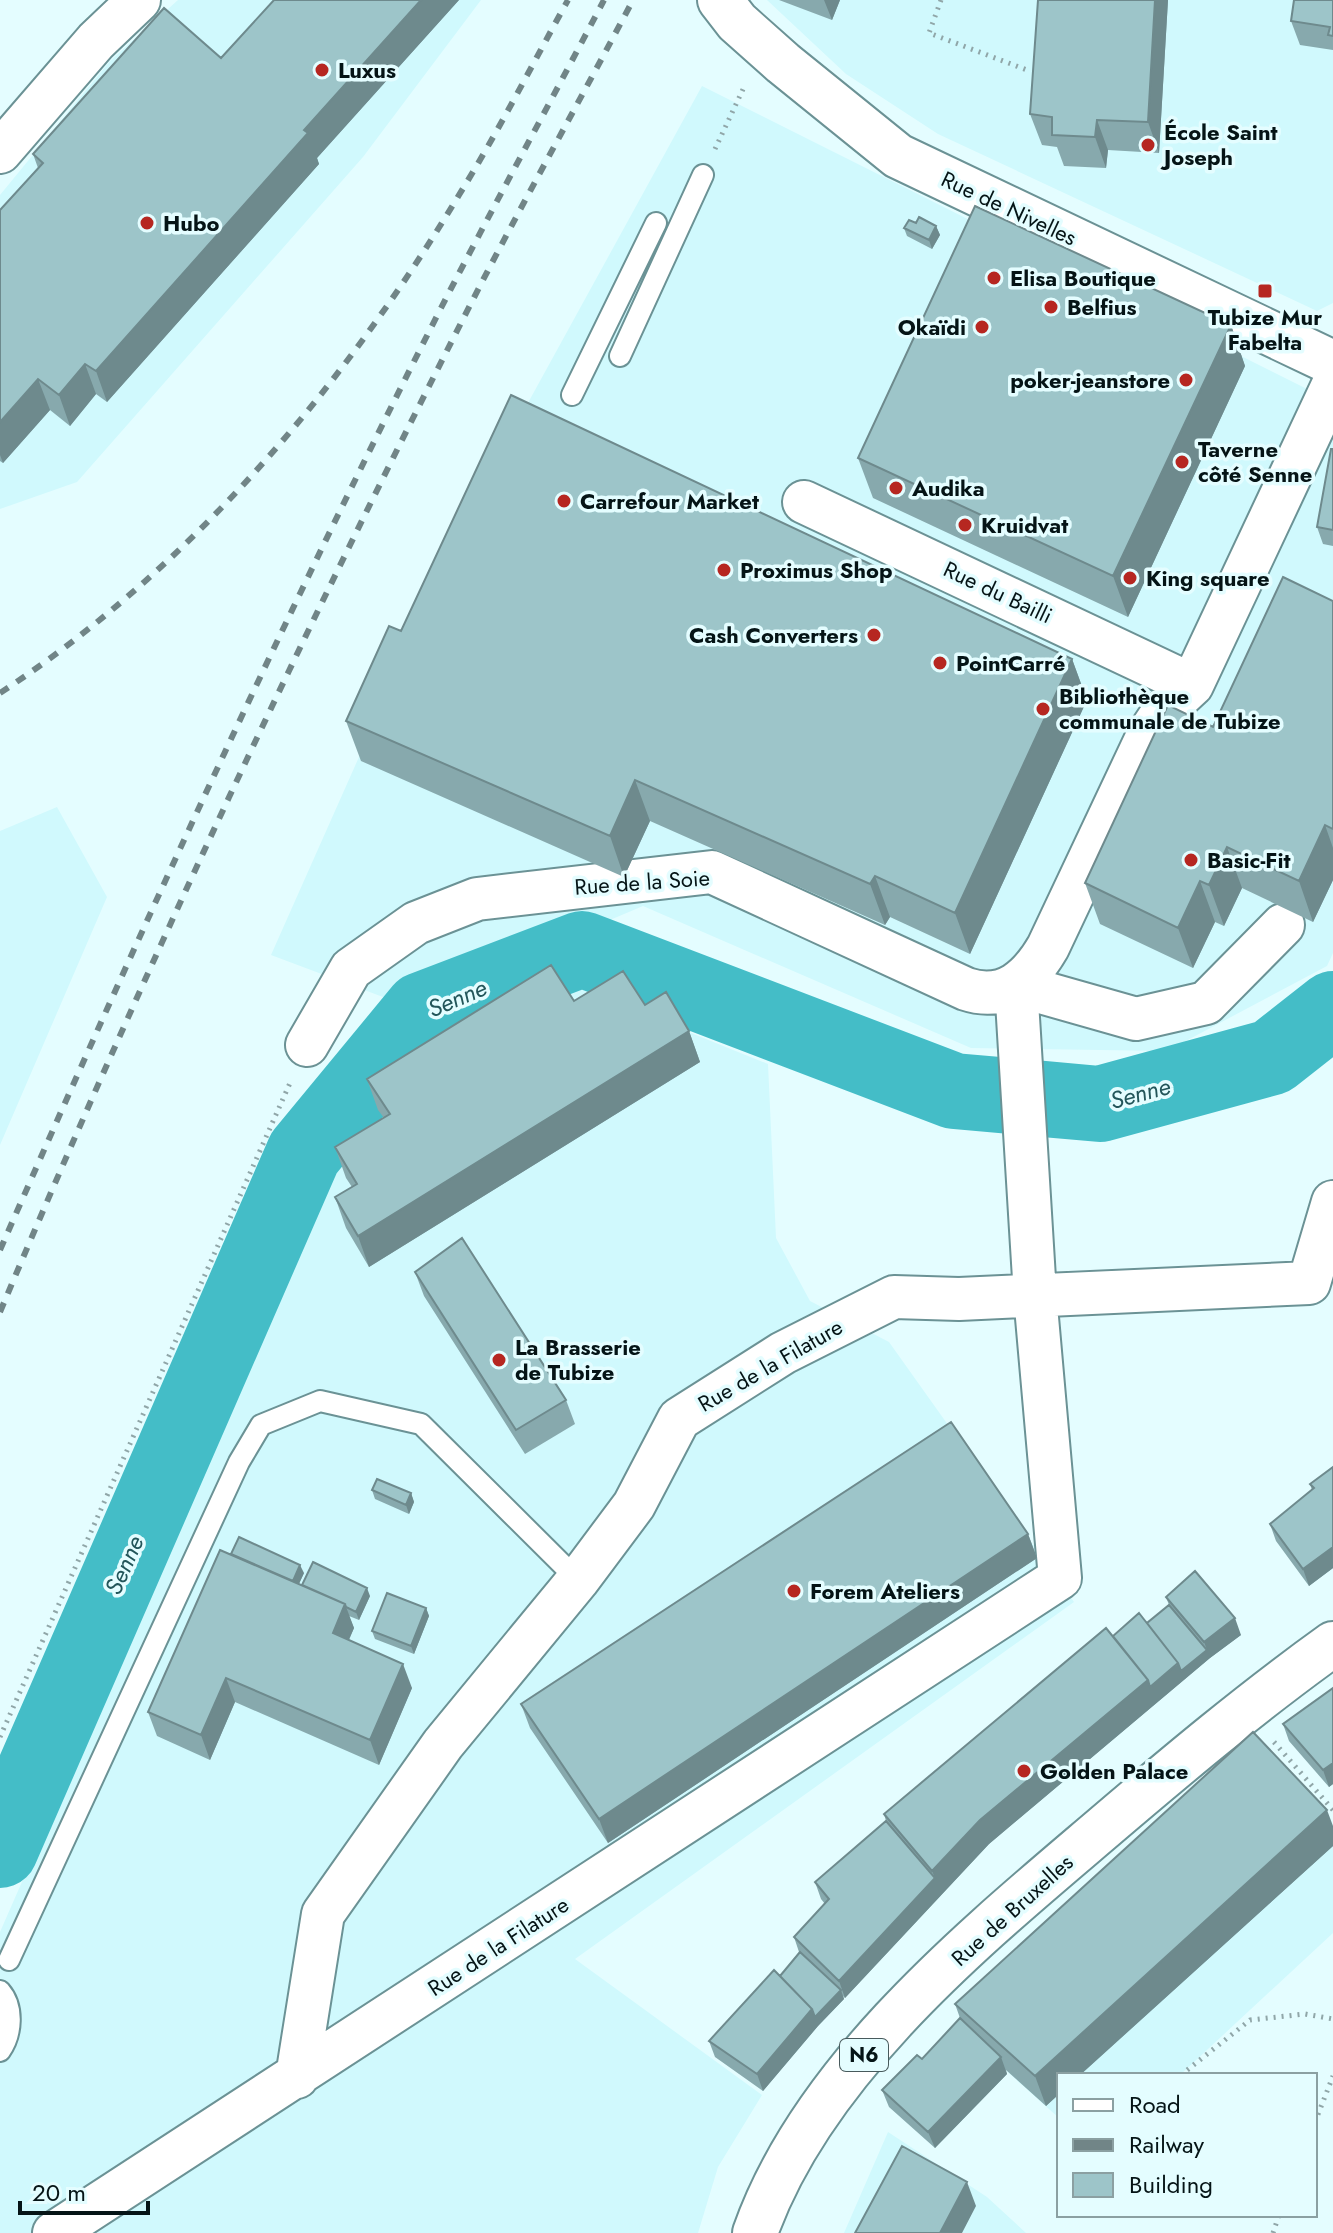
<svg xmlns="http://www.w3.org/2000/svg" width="1333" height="2233" font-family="Jost,sans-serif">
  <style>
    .built { fill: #d0f9fd }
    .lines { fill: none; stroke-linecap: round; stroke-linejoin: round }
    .river { stroke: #44bdc7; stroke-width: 76 }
    .service-casing { stroke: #6b9295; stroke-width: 24 }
    .minor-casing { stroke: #6b9295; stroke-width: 46 }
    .secondary-casing { stroke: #6b9295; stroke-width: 48 }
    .primary-casing { stroke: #6b9295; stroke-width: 48 }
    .path { stroke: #90a6a8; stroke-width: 5; stroke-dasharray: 2 6; stroke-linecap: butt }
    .service { stroke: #fff; stroke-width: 20 }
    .minor { stroke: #fff; stroke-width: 42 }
    .secondary { stroke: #fff; stroke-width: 44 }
    .primary { stroke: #fff; stroke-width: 44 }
    .rail { stroke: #718587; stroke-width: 6; stroke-dasharray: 10 10; stroke-linecap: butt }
    .wall { fill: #87a9ad }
    .shaded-wall { fill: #6e8a8d }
    .building { fill: #9dc5c9; stroke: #6e8a8d; stroke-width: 2 }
    .poi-dot { fill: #b62721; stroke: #e4fdff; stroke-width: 3 }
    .labels { text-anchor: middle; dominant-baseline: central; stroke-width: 7; stroke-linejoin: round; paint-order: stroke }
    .shield { fill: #e4fdff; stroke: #485a5c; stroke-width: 2 }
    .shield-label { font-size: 20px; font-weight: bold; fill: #051416 }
    .poi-label { font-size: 22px; font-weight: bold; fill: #051416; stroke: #e4fdff; text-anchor: start }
    .street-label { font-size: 22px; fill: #051416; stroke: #e4fdff }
    .water-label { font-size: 24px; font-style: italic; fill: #23565a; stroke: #e4fdff }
  </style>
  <rect width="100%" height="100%" fill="#e4fdff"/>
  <path class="built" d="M178,0H481L363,157L77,482L0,509V195L110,61Z
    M767,0H1333V303L1317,311L938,134L846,74Z
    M702,86L1333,402V953L1327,966L1167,1051L971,1048L643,906L407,1006L271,955L467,514Z
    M57,807L107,897L0,1145V831Z
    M565,982L768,1064L776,1238L810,1301L889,1342L1074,1602L575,1959L762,2095L718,2167L698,2233H0V1932L359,1113Z
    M1333,1827V1933L1180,2075H1059V2118L964,2033Z
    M888,2132L987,2197L1026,2233H844Z"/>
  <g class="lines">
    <path class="river" d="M0,1850L304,1153L422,1010L582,949L954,1091L1100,1104L1272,1057L1333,1009"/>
    <defs>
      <path id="service" d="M620,356L703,175
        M572,395L656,223
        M9,1960L239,1462L261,1425L320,1401L421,1424L578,1580
        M0,1991C14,2007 12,2034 0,2051"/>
      <path id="minor" d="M0,152L96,41L139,0
        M804,502L1192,685
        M307,1045L351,969L416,923L477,899L712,872L966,989C1005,1002 1030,978 1048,947L1149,733L1163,712L1192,685L1333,385
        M297,2077L323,1914L443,1744L578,1580L634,1505L679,1419L783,1353L894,1297L959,1299L1309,1283L1333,1202
        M54,2233L1060,1578L1035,1295L1016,985L1136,1019L1206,1003L1283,925"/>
      <path id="secondary" d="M720,0L737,22L783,63L898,156L1333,363"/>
      <path id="primary" d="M755,2233C812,2070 974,1938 1102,1829C1177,1765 1252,1702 1333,1644"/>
    </defs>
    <use href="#service" class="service-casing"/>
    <use href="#minor" class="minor-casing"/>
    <use href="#secondary" class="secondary-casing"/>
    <use href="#primary" class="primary-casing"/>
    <path class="path" d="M941,0L929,33L1027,70
      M715,149L745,85
      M0,1737L290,1083
      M1274,1742L1333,1810
      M1181,2075L1250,2020L1305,2014L1333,2019
      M1315,2122L1333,2076
      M1273,2233L1279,2215"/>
    <use href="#service" class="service"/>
    <use href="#minor" class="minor"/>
    <use href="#secondary" class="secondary"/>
    <use href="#primary" class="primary"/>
    <path class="rail" d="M0,693C189,569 343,388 459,195C498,132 532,65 568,0
      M0,1250C139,933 284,617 441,308C494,205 550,103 604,0
      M0,1312C141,977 296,647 461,323C516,214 576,108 633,0"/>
  </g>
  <path class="wall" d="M274,0H459L317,158L319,164L107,402L96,394L70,426L50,410L3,463L0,461V210L38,168L33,154L221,58Z
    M779,0H840L832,20Z
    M1038,0H1168L1159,153L1108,150L1106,168L1064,166L1057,147L1042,145L1030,114Z
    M1333,0V50L1300,45L1291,21Z
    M916,223L936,226L940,235L932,249L907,236L904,228Z
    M1231,325L1245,366L1128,617L873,498L858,458Z
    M1333,449V546L1323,544L1317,527Z
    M1333,601V880L1313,922L1242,888L1224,926L1215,922L1193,968L1100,924L1085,883L1213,727Z
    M401,631L1072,659L1087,700L970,954L890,917L885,925L650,821L624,877L361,761L346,721Z
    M574,1001L689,1031L700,1062L369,1267L346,1228L335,1197L352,1187L346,1178L335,1147L384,1118L378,1110L367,1079Z
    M415,1272L566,1400L575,1424L525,1454L424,1296Z
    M1333,1467V1568L1309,1586L1276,1541L1270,1524L1312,1490L1310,1484Z
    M372,1490L411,1493L414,1502L409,1514L375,1499Z
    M1028,1534L1037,1558L608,1843L530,1728L521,1704Z
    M231,1555L304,1573L299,1584L302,1585L370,1596L359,1620L349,1616L354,1628L349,1640L412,1688L379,1765L235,1702L210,1760L157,1736L148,1712Z
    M1166,1597L1241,1635L1210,1658L989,1844L845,1998L843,1996L844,1999L818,2026L763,2091L715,2057L709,2041L780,1976L799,1952L794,1937L825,1904L821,1899L815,1882L886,1821L884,1814L1113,1636L1147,1623L1169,1605Z
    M426,1608L429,1616L414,1654L375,1639L372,1631Z
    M1333,1688V1784L1329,1787L1289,1741L1283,1724Z
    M1333,1826V1846L1046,2106L1006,2070L1007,2074L935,2148L889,2107L882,2090L922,2059L960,2018L955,2004Z"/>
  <path class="shaded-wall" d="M421,0H459L317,158L319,164L107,402L96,371L304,130Z
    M824,0H840L832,20Z
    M1155,0H1168L1159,153L1148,122Z
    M1097,120L1108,150L1106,168L1095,137Z
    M936,226L940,235L932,249L929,240Z
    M1231,325L1245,366L1128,617L1113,576Z
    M85,364L96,394L70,426L59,395Z
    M38,379L50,410L3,463L0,455V422Z
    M1072,659L1087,700L970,954L955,913Z
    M635,780L650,821L624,877L610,836Z
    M1325,825L1333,848V880L1313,922L1299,881Z
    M1227,847L1242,888L1224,926L1209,885Z
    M875,876L890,917L885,925L870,884Z
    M1200,881L1215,922L1193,968L1178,928Z
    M689,1031L700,1062L369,1267L358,1236Z
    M411,1493L414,1502L409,1514L406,1505Z
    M1028,1534L1037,1558L608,1843L599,1819Z
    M1333,1547V1568L1309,1586L1303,1569Z
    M300,1565L304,1573L296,1590L293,1581Z
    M367,1588L370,1596L359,1620L356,1612Z
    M345,1604L354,1628L341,1657L333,1633Z
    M426,1608L429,1616L414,1654L411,1646Z
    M1235,1618L1241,1635L1210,1658L1204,1642Z
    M1207,1650L1210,1658L989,1844L845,1998L839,1981L935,1878L932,1871L980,1820L1148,1680Z
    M403,1664L412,1688L379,1765L370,1740Z
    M226,1678L235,1702L210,1760L201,1735Z
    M1333,1763V1784L1329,1787L1323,1770Z
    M1327,1810L1333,1826V1846L1080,2075H1059V2094L1046,2106L1035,2076Z
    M841,1990L844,1999L818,2026L763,2091L757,2074L812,2009Z
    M1001,2057L1007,2074L935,2148L928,2132Z
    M967,2182L976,2206L962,2233H940Z"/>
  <path class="building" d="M274,0H421L304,130L308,133L96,371L85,364L59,395L38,379L0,422V210L43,163L33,154L164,8L221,58Z
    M1038,0H1155L1148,122L1097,120L1095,137L1052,135V117L1030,114Z
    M1294,0H1333V36L1328,35L1330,27L1291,21Z
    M975,206L1231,325L1113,576L858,458Z
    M919,217L936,226L929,240L904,228L909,220L916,223Z
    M511,395L1072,659L955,913L875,876L870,884L635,780L610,836L346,721L389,626L401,631Z
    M1331,449H1333V530L1317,527Z
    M1283,577L1333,601V829L1325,825L1299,881L1227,847L1209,885L1200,881L1178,928L1085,883L1168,705L1213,727Z
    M551,965L574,1001L623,971L645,1005L666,992L689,1031L358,1236L335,1197L357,1184L335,1147L390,1114L367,1079Z
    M462,1238L566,1400L516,1430L415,1272Z
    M951,1422L1028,1534L599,1819L521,1704Z
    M1333,1467V1547L1303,1569L1270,1524L1314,1488L1310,1484Z
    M377,1479L411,1493L406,1505L372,1490Z
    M239,1537L300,1565L293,1581L231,1554Z
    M220,1550L345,1604L333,1633L403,1664L370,1740L226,1678L201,1735L148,1712Z
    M313,1562L367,1588L356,1612L346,1607L345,1604L302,1585Z
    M1195,1571L1235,1618L1204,1642L1166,1597Z
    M387,1593L426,1608L411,1646L372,1631Z
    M1169,1605L1207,1650L1181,1671L1178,1663L1147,1623Z
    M1139,1613L1178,1663L1150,1687L1148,1680L1113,1636Z
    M1106,1628L1148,1680L980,1820L932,1871L884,1814Z
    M1333,1688V1763L1323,1770L1283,1724Z
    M1253,1732L1327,1810L1035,2076L955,2004Z
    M886,1821L935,1878L839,1981L794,1937L829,1899L815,1882Z
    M800,1952L841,1990L815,2017L812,2009L780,1976Z
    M774,1970L812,2009L757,2074L709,2041Z
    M960,2018L1001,2057L928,2132L882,2090L917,2055L922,2059Z
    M902,2146L967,2182L940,2233H855Z"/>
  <g class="poi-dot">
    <circle cx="322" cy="70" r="8"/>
    <circle cx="1148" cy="145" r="8"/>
    <circle cx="147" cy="223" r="8"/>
    <circle cx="994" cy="278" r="8"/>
    <rect x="1257" y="283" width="16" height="16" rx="4"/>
    <circle cx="1051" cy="307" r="8"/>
    <circle cx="982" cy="327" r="8"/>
    <circle cx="1186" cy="380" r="8"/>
    <circle cx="1182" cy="462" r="8"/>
    <circle cx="896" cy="488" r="8"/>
    <circle cx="564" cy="501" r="8"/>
    <circle cx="965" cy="525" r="8"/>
    <circle cx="724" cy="570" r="8"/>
    <circle cx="1130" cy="578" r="8"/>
    <circle cx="874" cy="635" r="8"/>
    <circle cx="940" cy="663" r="8"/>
    <circle cx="1043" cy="709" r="8"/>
    <circle cx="1191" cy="860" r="8"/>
    <circle cx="499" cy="1360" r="8"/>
    <circle cx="794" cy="1591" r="8"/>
    <circle cx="1024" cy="1771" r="8"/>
  </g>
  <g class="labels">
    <rect class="shield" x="840" y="2039" width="48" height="32" rx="6"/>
    <g class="shield-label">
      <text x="864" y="2055">N6</text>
    </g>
    <g class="poi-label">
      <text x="338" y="70">Luxus</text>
      <text x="1164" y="132">École Saint<tspan x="1164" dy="25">Joseph</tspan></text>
      <text x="163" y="223">Hubo</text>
      <text x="1010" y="278">Elisa Boutique</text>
      <text x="1067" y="307">Belfius</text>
      <text x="1265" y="317" text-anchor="middle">Tubize Mur<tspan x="1265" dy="25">Fabelta</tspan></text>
      <text x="966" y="327" text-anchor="end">Okaïdi</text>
      <text x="1170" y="380" text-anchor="end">poker-jeanstore</text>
      <text x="1198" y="449">Taverne<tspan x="1198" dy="25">côté Senne</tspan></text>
      <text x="912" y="488">Audika</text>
      <text x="580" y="501">Carrefour Market</text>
      <text x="981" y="525">Kruidvat</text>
      <text x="740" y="570">Proximus Shop</text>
      <text x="1146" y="578">King square</text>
      <text x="858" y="635" text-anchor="end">Cash Converters</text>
      <text x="956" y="663">PointCarré</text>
      <text x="1059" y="696">Bibliothèque<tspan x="1059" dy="25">communale de Tubize</tspan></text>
      <text x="1207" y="860">Basic-Fit</text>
      <text x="515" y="1347">La Brasserie<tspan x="515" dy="25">de Tubize</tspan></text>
      <text x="810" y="1591">Forem Ateliers</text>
      <text x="1040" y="1771">Golden Palace</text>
    </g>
    <g class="street-label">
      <text transform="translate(1009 208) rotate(25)">Rue de Nivelles</text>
      <text transform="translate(998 592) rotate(25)">Rue du Bailli</text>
      <text transform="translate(642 882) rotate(-4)">Rue de la Soie</text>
      <text transform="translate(770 1365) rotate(-30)">Rue de la Filature</text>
      <text transform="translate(1012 1910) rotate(-42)">Rue de Bruxelles</text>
      <text transform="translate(498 1946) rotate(-33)">Rue de la Filature</text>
    </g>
    <g class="water-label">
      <text transform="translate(457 998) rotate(-23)">Senne</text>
      <text transform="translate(1140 1093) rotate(-15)">Senne</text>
      <text transform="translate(124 1565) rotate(-66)">Senne</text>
    </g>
  </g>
  <rect x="1057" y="2073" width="260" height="144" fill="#e4fdff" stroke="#8ba0a2" stroke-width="2"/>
  <rect x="1073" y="2099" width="40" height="12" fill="#ffffff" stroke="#8ba0a2" stroke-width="2"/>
  <text x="1129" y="2113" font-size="24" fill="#051416">Road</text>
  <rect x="1073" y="2139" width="40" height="12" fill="#718587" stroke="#8ba0a2" stroke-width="2"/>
  <text x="1129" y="2153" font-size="24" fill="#051416">Railway</text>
  <rect x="1073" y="2173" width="40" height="24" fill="#9dc5c9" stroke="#8ba0a2" stroke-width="2"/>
  <text x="1129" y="2193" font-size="24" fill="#051416">Building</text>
  <path d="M20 2201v12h128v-12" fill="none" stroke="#051416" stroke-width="4"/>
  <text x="32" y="2201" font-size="24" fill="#051416" stroke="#e4fdff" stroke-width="6" paint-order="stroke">20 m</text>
</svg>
